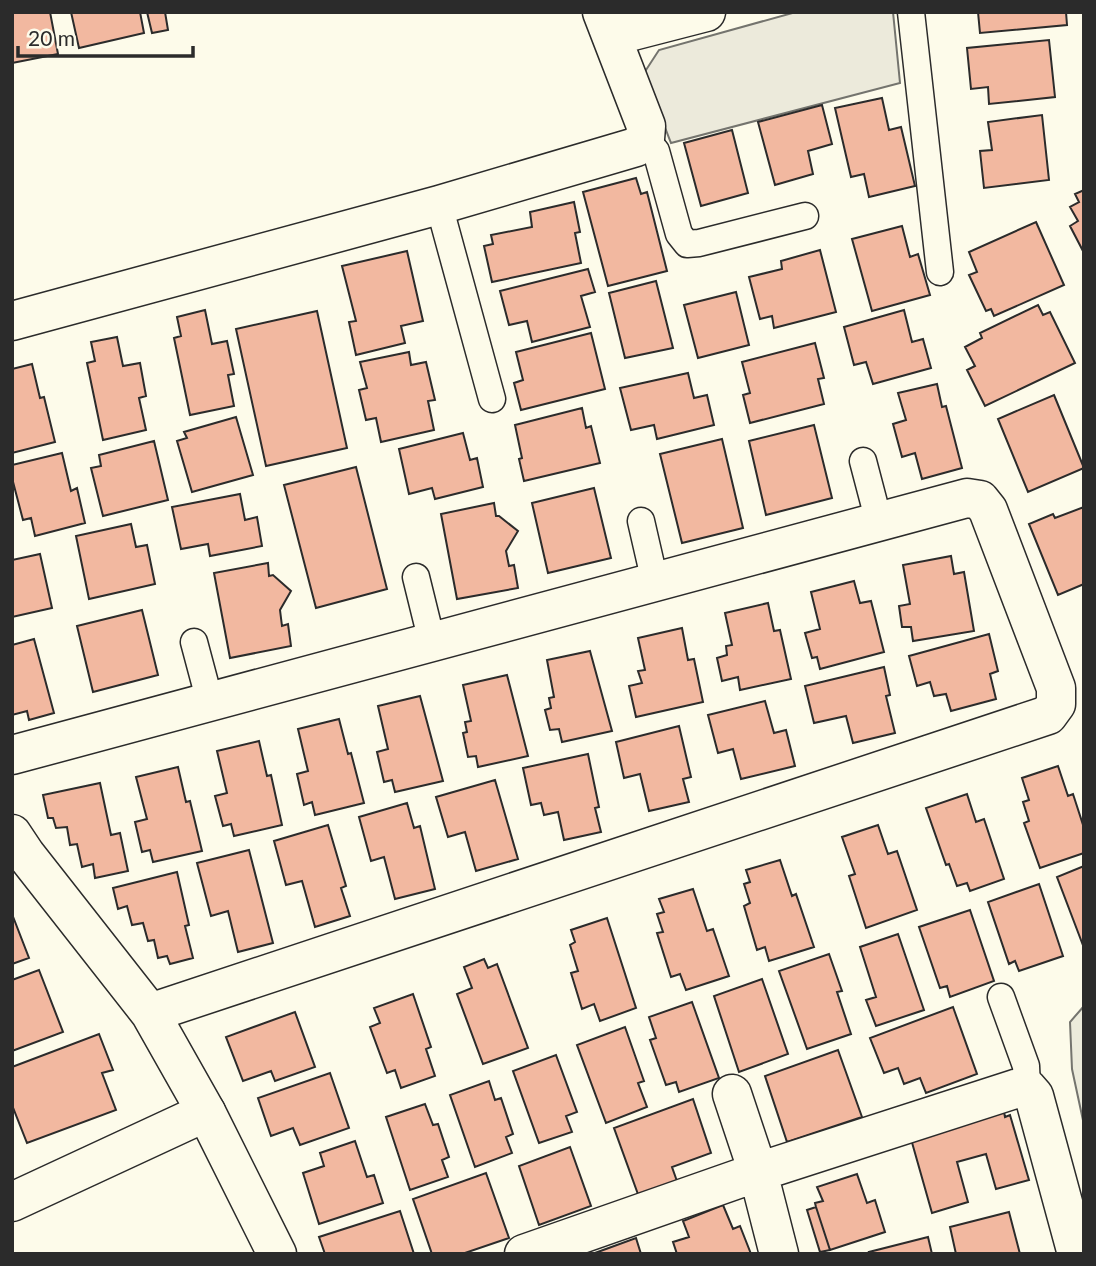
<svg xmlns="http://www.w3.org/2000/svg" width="1096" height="1266" font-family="Lato,sans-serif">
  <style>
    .green { fill: #ecebdb; stroke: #74746e; stroke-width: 2 }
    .parking { fill: #eceadb; stroke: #74746e; stroke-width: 2 }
    .building { fill: #f2b8a0; stroke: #2b2b2b; stroke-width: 2 }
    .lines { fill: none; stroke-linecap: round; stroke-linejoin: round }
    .lane-casing { stroke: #2b2b2b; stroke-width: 29 }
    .street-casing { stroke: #2b2b2b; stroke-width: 41 }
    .secondary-casing { stroke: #2b2b2b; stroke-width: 41 }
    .lane { stroke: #fdfbea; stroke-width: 26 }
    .street { stroke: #fdfbea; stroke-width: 38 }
    .secondary { stroke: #fdfbea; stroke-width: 38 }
  </style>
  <rect width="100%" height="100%" fill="#fdfbea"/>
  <path class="green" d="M1084,1006V1125L1072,1069L1070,1022Z"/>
  <path class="parking" d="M796,12H893L900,83L671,143L644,73L659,50Z"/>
  <path class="building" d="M12,12H50L58,54L12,63Z
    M71,12H140L144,33L79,48Z
    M147,12H165L168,30L152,33Z
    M978,12H1066L1067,25L980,33Z
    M1049,40L1055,97L989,104L988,87L971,89L967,48Z
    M882,98L889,130L901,127L915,186L869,197L864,174L851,177L835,108Z
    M822,105L832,144L808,151L813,174L775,185L758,122Z
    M1042,115L1049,180L984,188L980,151L992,150L988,122Z
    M732,130L748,193L701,206L684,143Z
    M636,178L641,194L647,192L667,271L608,286L583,192Z
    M1084,190V250L1083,251L1070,226L1078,221L1070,207L1079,202L1075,194Z
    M574,202L580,232L575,233L581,263L492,282L484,246L493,244L491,235L532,227L530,212Z
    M1036,222L1064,285L994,316L991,309L986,311L969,275L977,272L969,252Z
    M902,226L910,257L918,254L930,295L872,311L852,239Z
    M820,250L836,312L774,328L772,316L760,319L749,277L782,269L781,261Z
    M407,251L423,321L401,326L405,343L356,355L349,322L356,321L342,266Z
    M588,269L595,292L581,296L590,327L532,342L527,321L509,325L500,291Z
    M656,281L673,348L625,358L609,293Z
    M736,292L749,345L698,358L684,305Z
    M1038,305L1043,315L1050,312L1075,363L985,406L967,370L975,366L965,347L982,338L980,333Z
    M205,310L212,344L227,341L234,374L228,375L234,406L190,415L174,338L181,336L177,317Z
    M904,310L912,342L923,339L931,368L873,384L866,362L854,365L844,327Z
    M317,311L347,448L266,466L236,329Z
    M591,333L605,389L521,410L514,383L523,380L516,352Z
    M117,337L123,366L140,363L146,396L139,398L146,430L103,440L87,363L95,361L91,342Z
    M815,343L824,378L818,379L824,404L750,423L743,395L750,393L742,362Z
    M409,352L411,365L426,362L435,400L428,401L434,430L381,442L376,418L366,420L359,390L367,388L360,362Z
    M32,364L40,398L44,397L55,442L12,453V369Z
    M688,373L694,398L707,395L714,425L657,439L654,425L631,430L620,388Z
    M937,384L942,407L946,406L962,468L922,479L915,453L902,457L893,424L906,420L898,393Z
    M1054,395L1084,468L1028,492L998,419Z
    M582,408L586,428L591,426L600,463L524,481L519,459L522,458L515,425Z
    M236,417L253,475L192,492L177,441L187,438L184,432Z
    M814,425L832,498L766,515L749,441Z
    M463,433L470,460L477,458L483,487L435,499L432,488L409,494L399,449Z
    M722,439L743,528L682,543L660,454Z
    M154,441L168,500L103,516L91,468L101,466L99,455Z
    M62,453L71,491L77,488L85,523L35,536L31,518L23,520L12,478V465Z
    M356,467L387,589L316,608L284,485Z
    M594,488L611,558L548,573L532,503Z
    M240,494L245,520L257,517L262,546L210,556L208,544L181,549L172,507Z
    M494,503L496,516H499L518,531L506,551L509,566L514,565L518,588L457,599L441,514Z
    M1084,507V584L1058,595L1029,524L1053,514L1055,518Z
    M131,524L136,547L147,545L155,584L89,599L76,536Z
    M40,554L52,608L12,617V560Z
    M951,556L954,574L964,572L974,631L913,641L911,627H902L899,606L910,604L903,565Z
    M268,563L269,576L273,575L291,591L280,610L282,626L288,624L291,646L230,658L214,573Z
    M854,581L860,603L871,601L884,652L820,669L817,657L812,658L805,633L820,629L811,592Z
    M768,603L774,631L780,630L791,679L740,690L738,677L722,681L717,658L727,655L726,646L732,645L725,613Z
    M142,610L158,675L93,692L77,626Z
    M682,628L688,660L694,659L703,702L636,717L629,686L642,683L638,671L645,670L638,638Z
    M989,634L998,671L990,674L996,699L951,711L946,694L934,696L930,682L917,686L909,656Z
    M34,639L54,713L29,720L27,711L12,715V645Z
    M590,651L612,731L562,742L559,729L550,730L545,710L551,708L549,698L554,697L547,660Z
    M884,667L890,695L886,696L895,733L853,743L846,716L814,723L805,686Z
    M507,675L528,756L478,767L476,756L468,757L463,733L467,732L465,722L471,721L463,685Z
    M420,696L443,781L395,792L392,780L384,782L377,752L388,749L378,706Z
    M765,701L774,733L786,730L795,766L741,779L733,749L718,753L708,715Z
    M339,719L348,754L351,753L364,803L315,815L312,802L304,805L297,774L308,771L298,729Z
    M679,726L691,777L683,779L689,802L649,811L640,774L624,778L616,742Z
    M259,741L267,776L271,775L282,825L234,836L231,824L223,826L215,796L227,793L217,751Z
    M588,754L599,807L595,808L601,832L564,840L558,812L544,815L541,803L531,805L523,768Z
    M1058,766L1068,796L1073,794L1084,828V853L1040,868L1024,823L1029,821L1023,802L1029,800L1022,778Z
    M178,767L186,802L190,801L202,851L153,862L150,850L142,852L135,822L147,819L136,777Z
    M495,780L518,859L476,871L465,832L448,837L436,797Z
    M100,783L111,835L120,833L128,871L95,878L93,864L82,867L77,844L70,845L67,827L56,828L53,818H48L43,795Z
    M967,794L976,822L984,819L1004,879L970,891L967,883L957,886L949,864L946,865L926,808Z
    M407,803L414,828L420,826L435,889L395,899L384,857L371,861L359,817Z
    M328,825L346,886L341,888L350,916L315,927L302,881L286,885L274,841Z
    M878,825L888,854L897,851L917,910L866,928L849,876L855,874L842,837Z
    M249,850L273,943L238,952L228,911L211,916L197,863Z
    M780,860L792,896L796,894L814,947L769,961L765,947L757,950L744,906L750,903L744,884L750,882L746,870Z
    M1084,866V948L1057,877Z
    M177,872L189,925L185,926L193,958L170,964L167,956L158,958L154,940L148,941L143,923L132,925L127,906L118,909L113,888Z
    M1039,884L1063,956L1019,971L1015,961L1009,964L988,902Z
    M693,889L707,931L713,929L729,976L686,990L680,974L671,977L657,933L663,932L657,914L664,912L659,899Z
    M970,910L994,981L950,997L947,986L940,988L919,927Z
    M12,914L29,958L12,964Z
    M607,918L636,1008L600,1021L594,1004L582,1009L571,973L578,971L570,945L575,942L571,930Z
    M898,934L924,1010L876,1026L866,1000L876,997L860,947Z
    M829,954L842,991L837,992L851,1034L807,1049L779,971Z
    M484,959L488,968L497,964L528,1048L483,1064L457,994L472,988L464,967Z
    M39,970L63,1032L12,1051V980Z
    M762,979L788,1054L739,1072L714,996Z
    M413,994L431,1047L426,1049L435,1076L401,1088L395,1070L387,1073L370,1027L380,1023L374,1008Z
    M692,1002L719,1078L679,1092L676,1082L666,1085L650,1040L656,1038L649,1017Z
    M953,1007L977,1074L926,1093L920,1078L904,1084L898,1068L884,1073L870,1038Z
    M295,1012L315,1067L275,1081L271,1071L243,1081L226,1037Z
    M625,1027L644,1081L638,1083L647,1107L606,1123L577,1045Z
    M99,1034L113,1070L102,1073L116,1110L27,1143L12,1105V1067Z
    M838,1050L862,1117L787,1142L765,1076Z
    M556,1055L577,1112L566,1116L572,1132L539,1143L513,1071Z
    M330,1073L349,1128L300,1145L293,1128L271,1136L258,1098Z
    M489,1081L495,1100L501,1098L513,1134L506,1137L512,1153L475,1167L450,1095Z
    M693,1099L711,1153L672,1167L678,1184L639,1197L614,1128Z
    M425,1104L433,1125L438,1124L449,1157L442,1160L448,1177L410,1190L386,1117Z
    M1004,1112L1005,1117L1010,1115L1029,1180L996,1189L986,1154L957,1162L968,1202L932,1213L911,1139Z
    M355,1141L367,1177L374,1175L383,1203L319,1224L303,1173L324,1166L320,1153Z
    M570,1147L591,1206L539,1225L519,1166Z
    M486,1173L509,1238L462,1254H432L413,1199Z
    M857,1174L867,1203L875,1200L885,1232L830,1250L816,1207L815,1203L823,1201L817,1187Z
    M723,1205L733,1229L740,1226L751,1254H677L673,1242L689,1237L683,1221Z
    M816,1207L830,1250L820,1252L807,1210Z
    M400,1211L414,1254H325L319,1237Z
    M1009,1212L1020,1254H956L950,1227Z
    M928,1237L932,1254H870L869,1252Z
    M636,1238L641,1254H596L595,1253Z"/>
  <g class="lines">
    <defs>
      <path id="lane" d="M911,12L940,272
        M645,139L656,151L679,234L687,244L699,243L805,216
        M439,205L492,399
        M863,461L879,522
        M641,521L655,582
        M416,577L432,642
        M194,642L210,702
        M1001,997L1026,1066L1027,1088"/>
      <path id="street" d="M613,36L706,12
        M12,321L439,205L636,147L645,139L646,126L602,12
        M12,755L967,498L980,500L988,510L1056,688V704L1048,715L150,1013
        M12,834L26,855L150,1013L206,1112L12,1202
        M732,1094L758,1172L779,1254
        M524,1254L758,1172L1015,1089L1027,1088L1034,1096L1077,1254"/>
      <path id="secondary" d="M206,1112L277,1254"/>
    </defs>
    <use href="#lane" class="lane-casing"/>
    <use href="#street" class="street-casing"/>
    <use href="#secondary" class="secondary-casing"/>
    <use href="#lane" class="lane"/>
    <use href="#street" class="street"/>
    <use href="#secondary" class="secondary"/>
  </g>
  <rect width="1096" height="1266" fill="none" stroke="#2b2b2b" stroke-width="28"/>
  <path d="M18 46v10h175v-10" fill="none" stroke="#2b2b2b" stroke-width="3.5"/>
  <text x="28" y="46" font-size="21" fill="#2b2b2b" stroke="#fdfbea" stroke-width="5" paint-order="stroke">20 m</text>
</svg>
